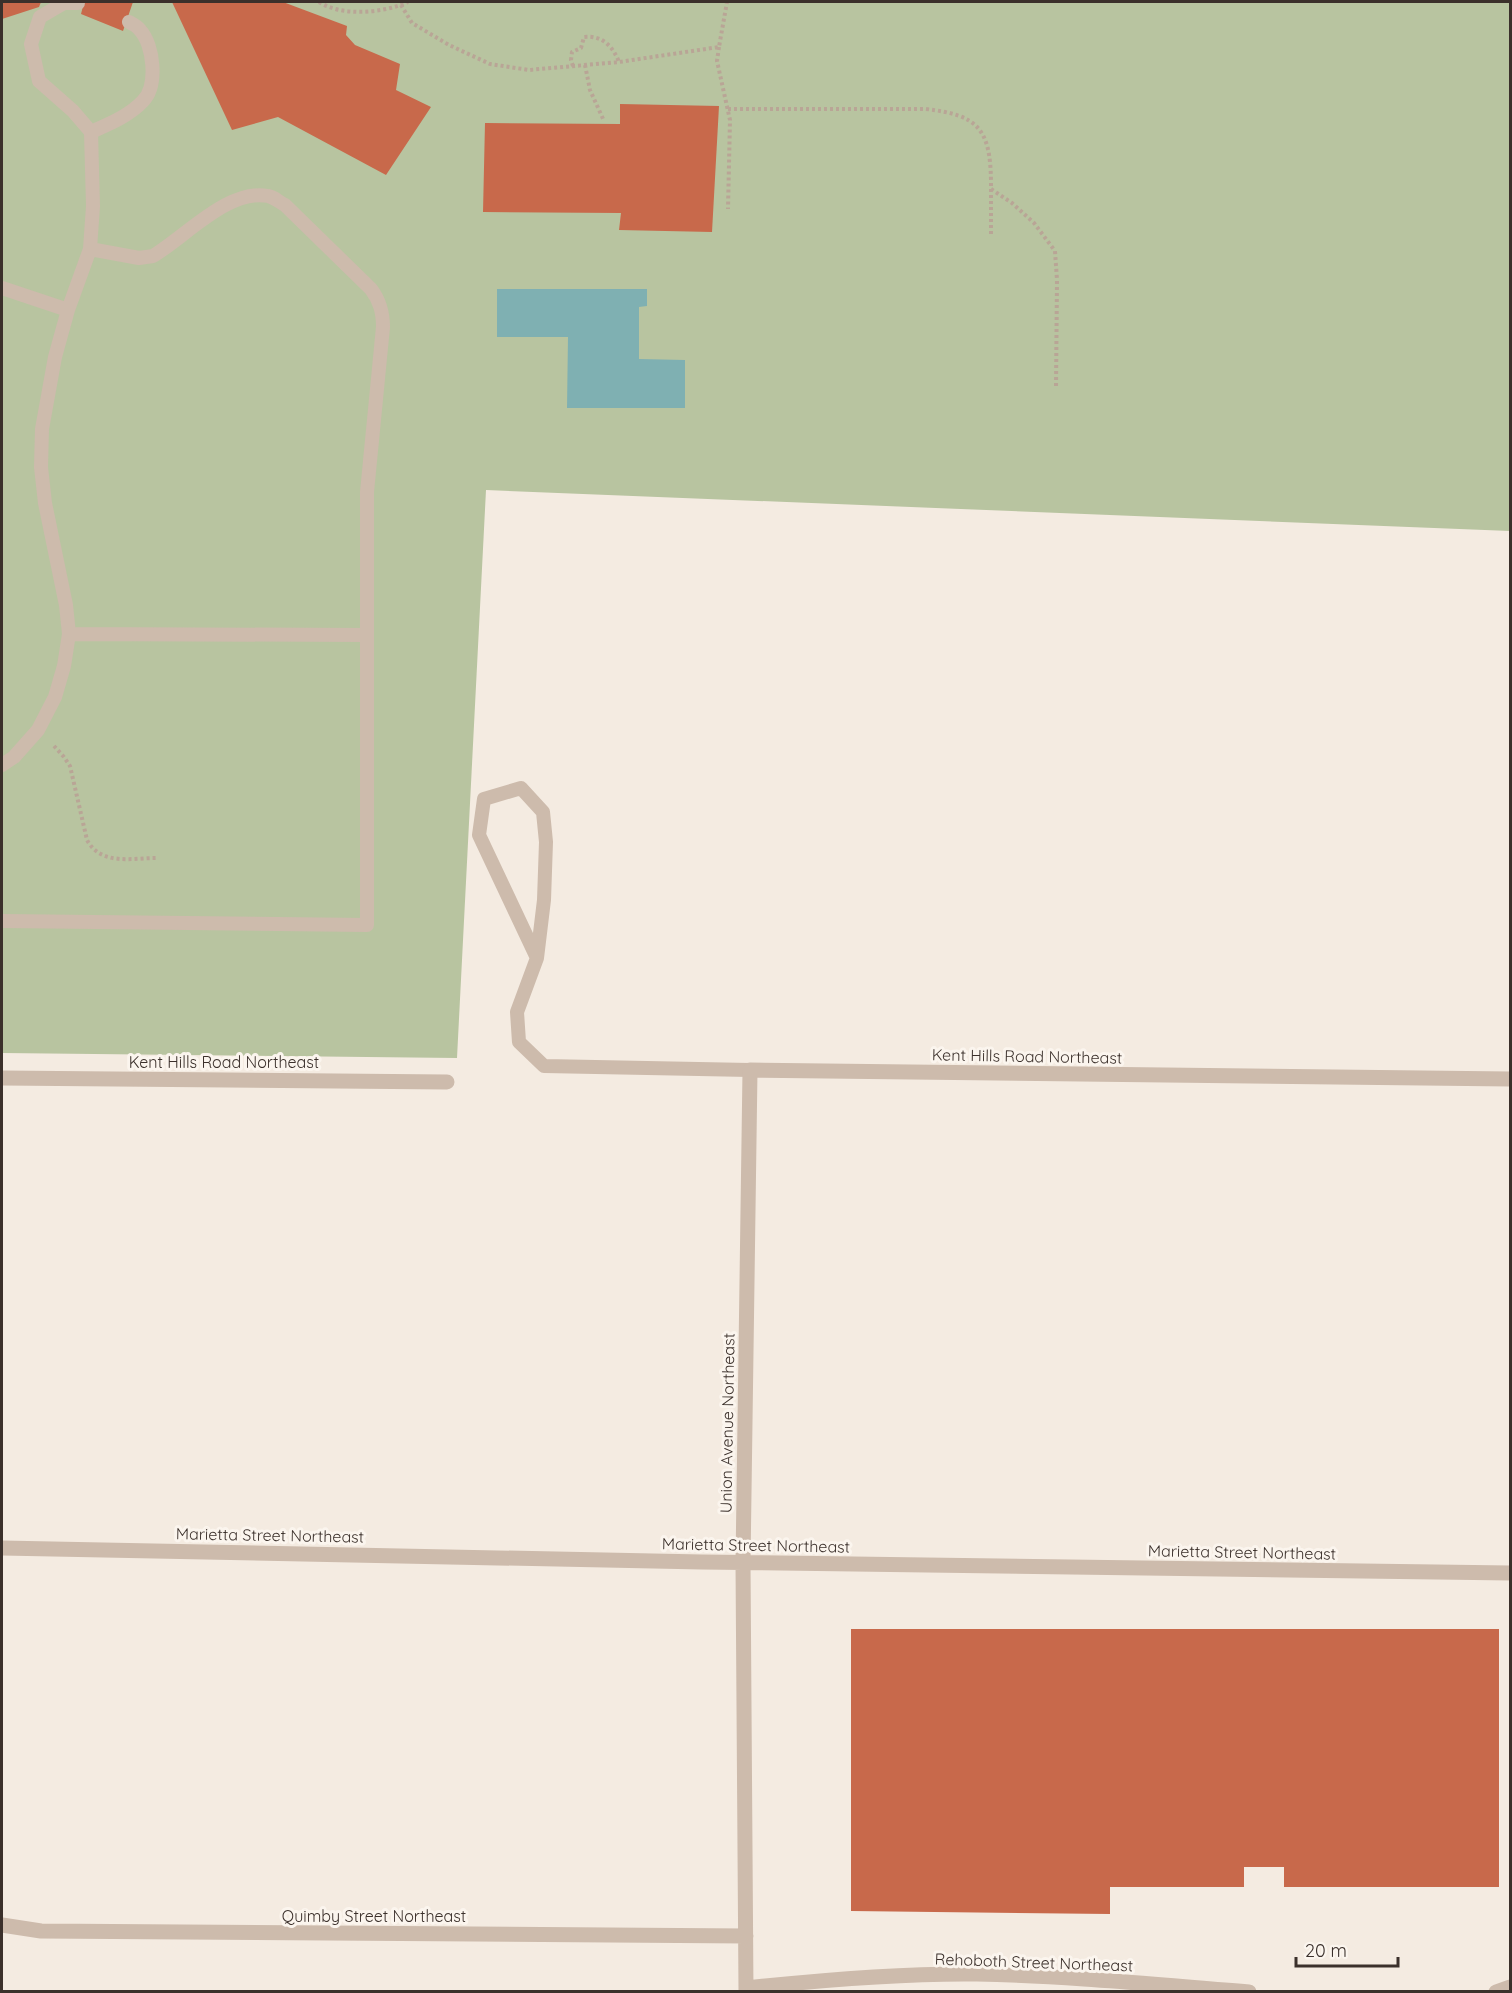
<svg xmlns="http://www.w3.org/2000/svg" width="1512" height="1993" font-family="Quicksand,sans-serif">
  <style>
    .green { fill: #b8c4a0 }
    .water { fill: #7fb0b2 }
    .building { fill: #c8694b }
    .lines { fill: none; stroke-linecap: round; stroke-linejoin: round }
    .path { stroke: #b9a596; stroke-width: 4; stroke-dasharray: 3 3; stroke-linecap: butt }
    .lane { stroke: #cdbbac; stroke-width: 14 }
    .street { stroke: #cdbbac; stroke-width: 15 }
    .labels { text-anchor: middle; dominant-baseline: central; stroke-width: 6; stroke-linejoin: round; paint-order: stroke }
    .street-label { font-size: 16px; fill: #3b302b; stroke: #fbf5ee }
  </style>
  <rect width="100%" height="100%" fill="#f4ebe1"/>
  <path class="green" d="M2,2H1510V531L486,490L457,1058L2,1053Z"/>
  <path class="water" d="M497,289H647V306L639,307V359L685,360V408H567L568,337H497Z"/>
  <path class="building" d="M2,2H41L39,7L2,19Z
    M84,2H133L123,31L81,14Z
    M172,2H283L347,26L346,35L355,45L400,64L396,90L431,107L386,175L278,117L232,130Z
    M620,104L719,106L712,232L619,230L621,213L483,212L485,123L620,124Z
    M851,1629H1499V1887H1284V1867H1244V1887H1110V1914L851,1911Z"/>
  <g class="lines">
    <path class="path" d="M319,2C342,17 384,13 408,2
      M401,5L412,23L449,45L490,64L529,70L619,62L719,47L727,2
      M719,47L717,61L730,120L728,209
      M585,65L590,90L604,121
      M573,66L571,60L572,52L581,48L584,37C603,35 613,47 619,62
      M728,109H926C978,115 990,129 991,180C991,199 991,218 991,237
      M991,189L1012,203L1034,223L1055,251L1057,280L1056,387
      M54,746L64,757L70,766L87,840C101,866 132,858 158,858"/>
    <path class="lane" d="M91,132C109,124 129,116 143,101C158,86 154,45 140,30C138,27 133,24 129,22
      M2,288L68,310
      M69,634L367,635
      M2,765L14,757L38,730L55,697L64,666L69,634L66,605L45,503L41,467L42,429L55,357L68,310L90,249L93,206L91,132L73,111L39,81L31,44L40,17L64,3H78
      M2,921L367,925V492L383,327C383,312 380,301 371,289L285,205C279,202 274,197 268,196C229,188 185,237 153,256L139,258L90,249
      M537,958L544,900L546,842L543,812L521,788L484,799L479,835L537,958L517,1012L519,1042L544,1066L750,1070"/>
    <path class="street" d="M2,1078L447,1082
      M2,1548L702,1562L1510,1573
      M2,1925L41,1931L746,1936
      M746,1988C821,1980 902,1973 977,1974C1068,1976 1159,1985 1249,1992
      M746,1992L743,1563L750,1070L1510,1079
      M1496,1992L1510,1987"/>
  </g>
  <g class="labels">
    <g class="street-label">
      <text transform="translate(1027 1056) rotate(1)">Kent Hills Road Northeast</text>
      <text x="224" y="1062">Kent Hills Road Northeast</text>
      <text transform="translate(727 1423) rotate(-89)">Union Avenue Northeast</text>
      <text transform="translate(270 1535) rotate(1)">Marietta Street Northeast</text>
      <text transform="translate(756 1545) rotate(1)">Marietta Street Northeast</text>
      <text transform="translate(1242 1552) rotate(1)">Marietta Street Northeast</text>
      <text x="374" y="1916">Quimby Street Northeast</text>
      <text transform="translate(1034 1962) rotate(2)">Rehoboth Street Northeast</text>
    </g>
  </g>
  <rect width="1512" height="1993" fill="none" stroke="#3b302b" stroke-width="6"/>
  <path d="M1296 1957v9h102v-9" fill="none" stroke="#3b302b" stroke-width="3"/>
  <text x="1305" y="1957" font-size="18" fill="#3b302b" stroke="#fbf5ee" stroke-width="4.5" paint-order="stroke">20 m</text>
</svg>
